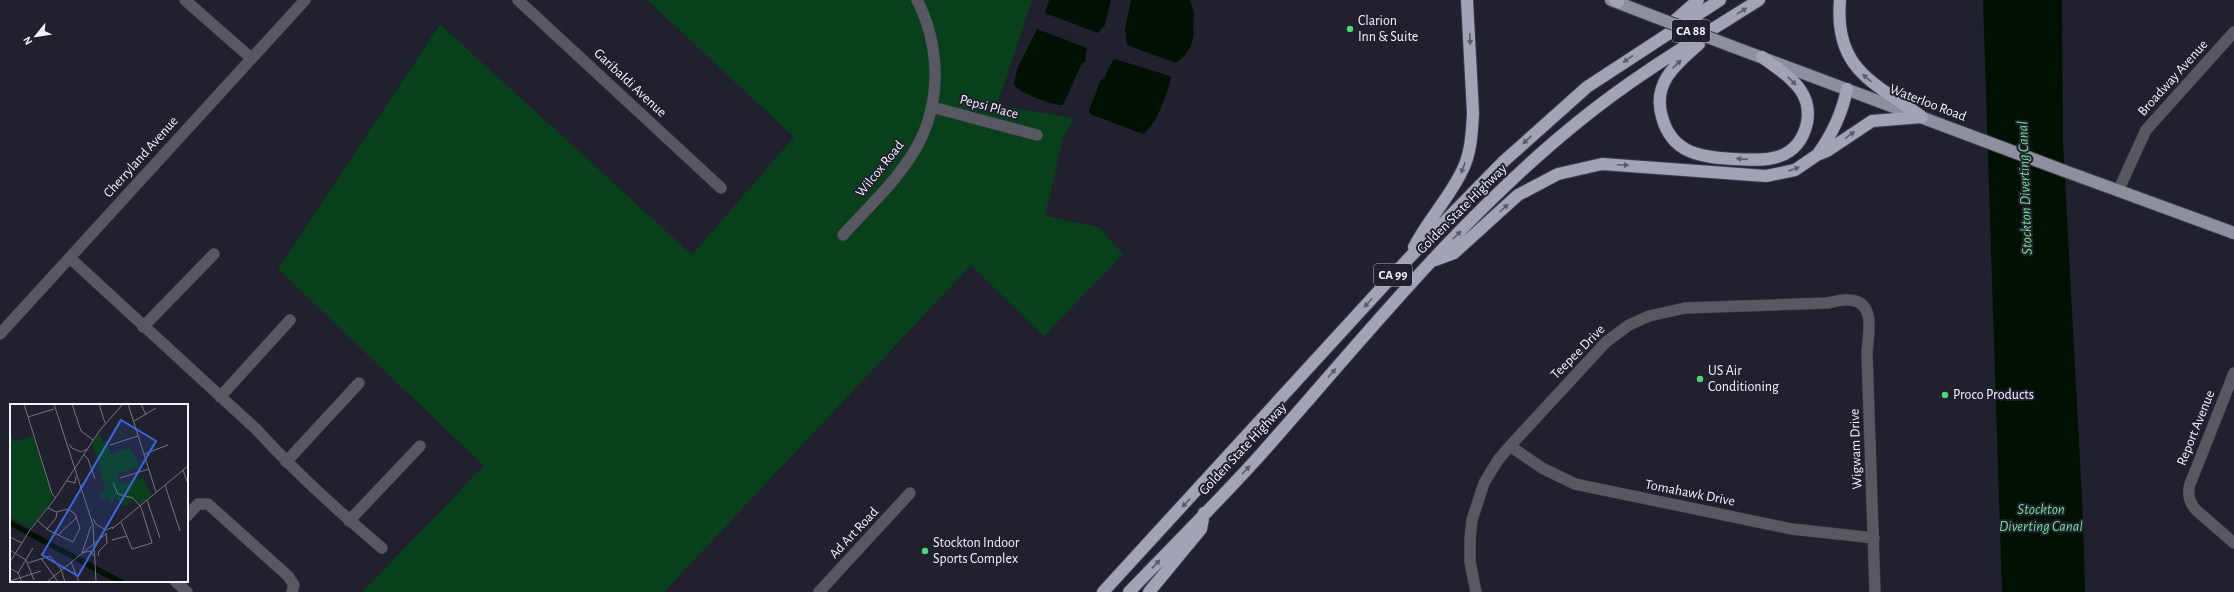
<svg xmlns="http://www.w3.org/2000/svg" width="2234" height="592" font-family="'Alegreya Sans',sans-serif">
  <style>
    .green { fill: #08401c }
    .water { fill: #001102 }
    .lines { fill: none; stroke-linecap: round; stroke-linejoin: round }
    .minor-casing { stroke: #3d3e4c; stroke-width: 12 }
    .major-casing { stroke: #3d3e4c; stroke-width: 14 }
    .highway-casing { stroke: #3d3e4c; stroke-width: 14 }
    .minor { stroke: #585860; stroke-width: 11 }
    .major { stroke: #8d8e9e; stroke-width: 12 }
    .highway { stroke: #a2a3b7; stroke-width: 12 }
    .major-bridge-casing { stroke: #3d3e4c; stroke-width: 14; stroke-linecap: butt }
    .major-bridge { stroke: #8d8e9e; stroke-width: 12 }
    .oneway { fill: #5a5b6c }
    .poi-dot { fill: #4bd677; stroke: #20202f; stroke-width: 1.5 }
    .labels { text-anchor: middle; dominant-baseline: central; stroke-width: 4; stroke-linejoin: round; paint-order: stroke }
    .shield { fill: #20202f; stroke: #b3b4bf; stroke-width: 1 }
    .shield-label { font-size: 13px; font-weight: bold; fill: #f2f3fd }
    .poi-label { font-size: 14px; fill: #f2f3fd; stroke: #20202f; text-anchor: start }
    .street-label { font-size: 14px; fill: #f2f3fd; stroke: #20202f }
    .water-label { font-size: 15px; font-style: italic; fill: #73df8f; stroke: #20202f }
    .inset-road { fill: none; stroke: #747481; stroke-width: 1 }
    .view { fill: #3d67de; fill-opacity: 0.15; stroke: #3d67de; stroke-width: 2 }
    .inset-edge { fill: none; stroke: #f2f3fd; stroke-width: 2 }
  </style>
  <rect width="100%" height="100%" fill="#20202f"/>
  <path class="green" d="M647,0H1032L997,105L1074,118L1063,138L1045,216L1099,227L1123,254L1044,336L971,265L664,592H362L484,466L278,269L440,24L692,255L794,137Z"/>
  <path class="water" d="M1049,0H1111L1105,25L1098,33L1045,13Z
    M1131,0H1190L1194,13L1193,28L1194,31C1193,46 1188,54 1176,63L1127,45L1125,30Z
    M1983,0H2062L2063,141L2083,518L2085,592H2002Z
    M1037,29L1087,48L1085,62L1082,63L1063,105C1054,106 1018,92 1014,85L1017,69Z
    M1115,59L1170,76L1171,78C1167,94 1156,126 1143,134L1090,114L1089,110L1100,82C1107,77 1108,65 1115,59Z"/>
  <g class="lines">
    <defs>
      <path id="minor" d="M185,0L251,58
        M518,0L721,188
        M932,107L1037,135
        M2118,191L2146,130L2234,32
        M843,235C890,183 937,147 935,70C934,45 929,23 917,0
        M70,258L257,430C295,472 338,511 382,548
        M143,327L214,254
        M0,334L305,0
        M2234,373L2190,484C2187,494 2189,502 2196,510L2234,543
        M220,397L290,320
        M1510,446L1542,468L1575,484L1792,529L1874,538
        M286,462L359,383
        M187,516L198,504H208L288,576L294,585L292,592
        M349,521L420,446
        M175,581L187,592
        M819,592L910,493
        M1476,592L1470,562V539L1472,520L1484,483L1498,460L1510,446L1606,342L1629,325L1649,316L1685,308L1827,303C1834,302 1842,299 1849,300C1877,301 1868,335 1867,353L1875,592"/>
      <path id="major" d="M1611,0L1650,15
        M1731,46L2062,170L2234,233"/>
      <path id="highway" d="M1615,0L1618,2
        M1840,0C1834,70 1874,82 1922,117
        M1672,23L1698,0
        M1699,44C1676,64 1652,83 1662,117C1672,154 1701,157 1734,159C1766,161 1798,162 1807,123C1809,112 1807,100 1801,91C1792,77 1775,67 1762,57
        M1818,154C1833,133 1842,114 1847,89
        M1414,247C1428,220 1449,198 1462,171C1471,154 1472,132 1473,113L1467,0
        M1435,260L1454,253L1518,195L1558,174L1602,164L1766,176L1795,170L1817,155L1827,151L1872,121L1922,117
        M1103,592L1409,258L1503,162L1587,87L1720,0
        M1129,592C1173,546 1219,501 1262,453C1363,339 1459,218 1578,122C1634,76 1697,39 1759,0
        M1149,592L1201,529L1204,513"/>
    </defs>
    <use href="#minor" class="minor-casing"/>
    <use href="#major" class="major-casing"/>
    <use href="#highway" class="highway-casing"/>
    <use href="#minor" class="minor"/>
    <use href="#major" class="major"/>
    <use href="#highway" class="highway"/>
    <defs>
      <path id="major-bridge" d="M1650,15L1731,46"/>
    </defs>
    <use href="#major-bridge" class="major-bridge-casing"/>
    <use href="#major-bridge" class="major-bridge"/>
  </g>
  <defs><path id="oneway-solid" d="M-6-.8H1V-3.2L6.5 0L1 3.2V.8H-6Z"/></defs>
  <g class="oneway">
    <use href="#oneway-solid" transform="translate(1742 11) rotate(-32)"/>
    <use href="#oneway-solid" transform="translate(1470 39) rotate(87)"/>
    <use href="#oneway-solid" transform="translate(1628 59) rotate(146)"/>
    <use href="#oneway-solid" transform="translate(1677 64) rotate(-43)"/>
    <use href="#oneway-solid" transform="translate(1867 78) rotate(-139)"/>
    <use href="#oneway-solid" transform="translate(1792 81) rotate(44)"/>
    <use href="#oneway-solid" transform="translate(1850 135) rotate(-37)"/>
    <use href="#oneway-solid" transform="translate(1527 140) rotate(137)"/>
    <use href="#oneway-solid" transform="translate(1742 159) rotate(-176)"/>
    <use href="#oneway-solid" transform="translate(1623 165) rotate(2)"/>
    <use href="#oneway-solid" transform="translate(1463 168) rotate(111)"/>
    <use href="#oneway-solid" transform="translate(1794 169) rotate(-20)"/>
    <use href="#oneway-solid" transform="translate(1504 208) rotate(-42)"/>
    <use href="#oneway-solid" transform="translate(1457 235) rotate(-45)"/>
    <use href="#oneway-solid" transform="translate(1368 303) rotate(132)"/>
    <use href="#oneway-solid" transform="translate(1332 373) rotate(-49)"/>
    <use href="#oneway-solid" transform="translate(1246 470) rotate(-46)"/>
    <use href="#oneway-solid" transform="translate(1186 503) rotate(133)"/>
    <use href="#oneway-solid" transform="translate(1156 564) rotate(-47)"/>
  </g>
  <g class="poi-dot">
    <circle cx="1350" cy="29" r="4"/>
    <circle cx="1700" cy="379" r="4"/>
    <circle cx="1945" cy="395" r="4"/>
    <circle cx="925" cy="551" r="4"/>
  </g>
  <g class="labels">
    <g class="shield">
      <rect x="1672" y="20" width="38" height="22" rx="3"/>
      <rect x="1374" y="264" width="38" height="22" rx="3"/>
    </g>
    <g class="shield-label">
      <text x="1691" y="31">CA 88</text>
      <text x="1393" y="275">CA 99</text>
    </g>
    <g class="poi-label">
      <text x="1358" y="21">Clarion<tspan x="1358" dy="16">Inn &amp; Suite</tspan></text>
      <text x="1708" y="371">US Air<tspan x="1708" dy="16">Conditioning</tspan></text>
      <text x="1953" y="395">Proco Products</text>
      <text x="933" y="543">Stockton Indoor<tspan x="933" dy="16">Sports Complex</tspan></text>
    </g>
    <g class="street-label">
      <text transform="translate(2173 78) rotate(-48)">Broadway Avenue</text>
      <text transform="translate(630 83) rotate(43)">Garibaldi Avenue</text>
      <text transform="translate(1928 103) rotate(21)">Waterloo Road</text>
      <text transform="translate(989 107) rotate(15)">Pepsi Place</text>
      <text transform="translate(141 157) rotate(-48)">Cherryland Avenue</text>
      <text transform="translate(880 169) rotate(-51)">Wilcox Road</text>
      <text transform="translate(1462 209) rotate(-45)">Golden State Highway</text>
      <text transform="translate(1578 352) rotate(-45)">Teepee Drive</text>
      <text transform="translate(2196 428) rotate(-68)">Report Avenue</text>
      <text transform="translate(1243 449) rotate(-47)">Golden State Highway</text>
      <text transform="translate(1856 449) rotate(-92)">Wigwam Drive</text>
      <text transform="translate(1690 493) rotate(11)">Tomahawk Drive</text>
      <text transform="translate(854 533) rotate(-47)">Ad Art Road</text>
    </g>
    <g class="water-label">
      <text transform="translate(2025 188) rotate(-92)">Stockton Diverting Canal</text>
      <text x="2041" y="509">Stockton<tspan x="2041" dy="17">Diverting Canal</tspan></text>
    </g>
  </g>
  <g transform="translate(10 404)">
    <rect width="178" height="178" fill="#20202f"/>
    <path d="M0,27L4,38L23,32L42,93L41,98L20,124L0,113ZM89,29L92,38L97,36L101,50L120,44L130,62L107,70L111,80L133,73L141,92L130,100L125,94L114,103L105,93L102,98L97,93L92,96L90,88L96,86L82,39Z" fill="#08401c"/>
    <path d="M0,116L70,153L117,178H105L84,167L0,122Z" fill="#001102"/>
    <path class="inset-road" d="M14,0L42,90L46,94M44,0L83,121L86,178M62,0L71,27L83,36M89,0L95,19M118,0L146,88M131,0L136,11M18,13L44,5M124,17L146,4M59,40L62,44L71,48L77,45M100,41L128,32M134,50L158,41M74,51L78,55L85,75M173,66L178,80M110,74L139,65M57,77L65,79L66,72M103,79L108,90L123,94L131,103L142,139L122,145L111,118M155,81L170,127M137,96L150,134M83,115L87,121L96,126L103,123M27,116L38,126L63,138L70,124L65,110L58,105L46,108L38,104M37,125L46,114L47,108M102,125L178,62M48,131L67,113M0,133L12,139M102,136L117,132M0,146L16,156L24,176M72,149L81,122M72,149L80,147L85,153M88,152L89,147L97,139L96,129M31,154L48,178M0,158L20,126L44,96L90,26L113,0M61,158L69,178M18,159L40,152L51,165L55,178M0,164L8,169L12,178M8,169L23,144M0,177L31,167M37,178L97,129"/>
    <path class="view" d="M111,16L146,37L68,172L32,151Z"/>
    <rect width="178" height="178" class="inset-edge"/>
  </g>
  <g transform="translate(36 36) rotate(240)" stroke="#20202f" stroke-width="3" paint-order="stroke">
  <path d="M0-3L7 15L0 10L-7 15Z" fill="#f2f3fd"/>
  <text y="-6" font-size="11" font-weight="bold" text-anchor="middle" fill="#f2f3fd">N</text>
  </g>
</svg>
